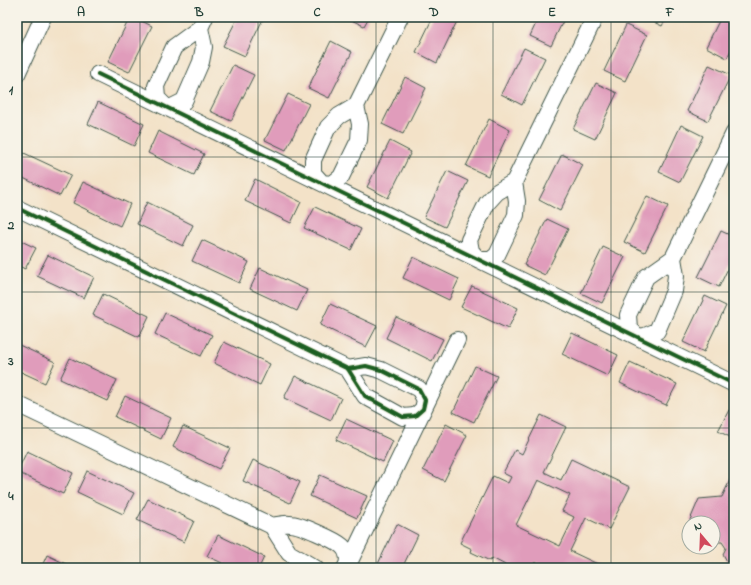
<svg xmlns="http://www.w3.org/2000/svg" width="751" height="585" font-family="'Indie Flower',sans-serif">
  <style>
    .building { fill: #e09cbb; fill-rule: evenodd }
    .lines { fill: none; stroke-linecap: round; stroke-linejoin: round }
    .minor-casing { stroke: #3f564a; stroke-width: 18 }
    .minor { stroke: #fff; stroke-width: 16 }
    .cycleway-casing { stroke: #f7f3e8; stroke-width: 6 }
    .cycleway { stroke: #1b5e20; stroke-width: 4 }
    .grid { fill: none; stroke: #1f3d34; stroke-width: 1; stroke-opacity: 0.55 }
    .neatline { fill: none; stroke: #1f3d34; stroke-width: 1.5 }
    .grid-label { font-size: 13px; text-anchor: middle; font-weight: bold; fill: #1f3d34 }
  </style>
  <rect width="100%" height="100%" fill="#f7f3e8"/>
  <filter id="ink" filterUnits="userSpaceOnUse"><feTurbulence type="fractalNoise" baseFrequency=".025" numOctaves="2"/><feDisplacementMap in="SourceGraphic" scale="8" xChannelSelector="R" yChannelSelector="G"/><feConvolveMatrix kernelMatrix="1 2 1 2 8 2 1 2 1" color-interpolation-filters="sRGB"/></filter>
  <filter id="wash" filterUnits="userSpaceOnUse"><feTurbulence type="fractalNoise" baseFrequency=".012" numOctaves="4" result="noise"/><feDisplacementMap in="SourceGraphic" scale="16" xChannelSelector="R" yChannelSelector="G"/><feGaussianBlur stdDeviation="0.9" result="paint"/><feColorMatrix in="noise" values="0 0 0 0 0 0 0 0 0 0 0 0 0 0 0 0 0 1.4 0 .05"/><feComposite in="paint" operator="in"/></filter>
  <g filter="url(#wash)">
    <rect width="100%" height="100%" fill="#f3e2c8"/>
    <g id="blocks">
      <path class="building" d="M130,17H133L152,26L129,72L108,62Z
        M238,17H264L245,56L223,46Z
        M345,17H369L364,26Z
        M433,17H459L437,63L416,52Z
        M539,17H565L551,46L530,36Z
        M643,17H667L662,26Z
        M721,17H734V44L727,58L706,47Z
        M626,25L647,35L625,81L604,71Z
        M331,41L352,52L329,98L308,88Z
        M524,48L545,58L522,105L501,94Z
        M233,65L254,75L231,121L210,111Z
        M709,65L731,75L708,121L687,111Z
        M405,77L426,88L403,134L382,124Z
        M596,83L617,93L595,139L573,129Z
        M288,94L309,104L286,150L265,140Z
        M98,102L144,124L134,146L88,124Z
        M489,119L510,130L488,176L466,166Z
        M681,125L703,136L680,182L659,172Z
        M158,131L204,154L194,175L148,153Z
        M390,141L411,152L388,198L367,187Z
        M24,153L71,175L60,196L17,175V168Z
        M562,154L583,165L560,211L539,200Z
        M447,171L468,181L445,227L424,217Z
        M255,179L301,202L291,223L245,201Z
        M83,182L130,204L120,226L73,203Z
        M647,196L668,206L645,252L624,242Z
        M147,202L193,225L183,246L137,224Z
        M315,207L361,229L351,250L304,228Z
        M547,219L568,229L545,275L524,265Z
        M721,231L734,237V256L719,287L698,277Z
        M17,239L36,248L25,269L17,265Z
        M202,240L249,262L239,283L192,261Z
        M603,247L625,257L602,303L581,293Z
        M48,255L94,277L84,298L37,276Z
        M413,257L459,279L449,300L403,278Z
        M260,268L307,290L297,311L250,289Z
        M472,286L518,308L508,329L461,307Z
        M103,294L149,316L139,337L93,315Z
        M705,296L726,306L704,352L683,342Z
        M330,304L377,326L366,347L320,325Z
        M165,313L212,335L201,356L155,334Z
        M396,317L443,339L432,361L386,338Z
        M572,333L618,355L608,376L562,354Z
        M224,342L270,364L260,385L214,363Z
        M17,344L55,362L45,383L17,370Z
        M70,358L117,380L107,401L60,379Z
        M630,362L677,384L666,405L620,383Z
        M475,366L497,376L474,422L453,412Z
        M295,376L341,398L331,420L284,398Z
        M125,396L171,418L161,439L115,417Z
        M729,410L734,413V439L718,431Z
        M541,415L566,427L544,472L561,480L571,459L630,487L609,529L586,518L570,551L606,568H540L541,565L535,562L532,568H511L492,558L490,561L471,552L472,549L460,543L493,476L508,483L511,477L503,473L515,450L522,454ZM538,480L570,495L562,511L574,517L560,546L516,525Z
        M346,419L393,441L383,462L336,440Z
        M446,424L467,435L444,481L423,470Z
        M183,426L230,448L219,469L173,447Z
        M27,451L73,473L63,494L17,472Z
        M253,460L300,482L290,503L243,481Z
        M87,471L134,493L123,514L77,492Z
        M320,475L367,496L357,518L310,496Z
        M732,476L734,479V563H728L723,554L726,548L722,542H713V523H692L690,520L699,499L722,497Z
        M148,499L194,521L184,542L137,520Z
        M397,524L418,535L402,568H376Z
        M218,535L264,557L259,568H233L207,556Z
        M47,555L70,566L74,568H41Z"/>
    </g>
  </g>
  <g filter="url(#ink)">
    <use href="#blocks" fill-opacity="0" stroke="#3f564a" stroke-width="1"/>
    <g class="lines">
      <defs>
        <path id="minor" d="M200,28L204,47L201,62L184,101L172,107H166L157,98L156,86L174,47L200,28L205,17
          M17,74L43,17
          M98,74L734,384
          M356,106L360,124L359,140L341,177L332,184L322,183L313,173V160L328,127L339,116L356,106L400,17
          M514,182L517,201L516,215L497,255L491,260H479L471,251L469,240L487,203L497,192L514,182L595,17
          M17,208L348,369L365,396L403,417L415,416L423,409L425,400L419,389L381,370L366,366L348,369
          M673,258L676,276L674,291L657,331L645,336L638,337L629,328L628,315L646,277L673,258L734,133
          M17,404L272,526C278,525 285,523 290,524C300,524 335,540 342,546C348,551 350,562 345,568
          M272,526L289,553L315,568
          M347,567L457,340"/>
      </defs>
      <use href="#minor" class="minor-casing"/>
      <use href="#minor" class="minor"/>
      <defs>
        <path id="cycleway" d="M98,74L734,384
          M17,208L348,369L365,396L403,417L415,416L423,409L425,400L419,389L381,370L366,366L348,369"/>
      </defs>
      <use href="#cycleway" class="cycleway-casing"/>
      <use href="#cycleway" class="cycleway"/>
    </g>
  </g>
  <path class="grid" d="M140,17V568M258,17V568M376,17V568M493,17V568M611,17V568M17,157H734M17,292H734M17,428H734"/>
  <rect width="751" height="585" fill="none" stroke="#f7f3e8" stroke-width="44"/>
  <g transform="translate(701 535) rotate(341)"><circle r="19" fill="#f7f3e8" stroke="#a1aaa0"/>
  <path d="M0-3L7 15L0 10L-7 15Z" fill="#d1495b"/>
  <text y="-6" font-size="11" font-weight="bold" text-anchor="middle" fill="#1f3d34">N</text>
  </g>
  <rect x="22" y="22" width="707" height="541" class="neatline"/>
  <g class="grid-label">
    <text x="81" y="16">A</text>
    <text x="199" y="16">B</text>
    <text x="317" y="16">C</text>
    <text x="434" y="16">D</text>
    <text x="552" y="16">E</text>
    <text x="670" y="16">F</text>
    <text x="11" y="94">1</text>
    <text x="11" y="229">2</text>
    <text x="11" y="365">3</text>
    <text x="11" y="500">4</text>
  </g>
</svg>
